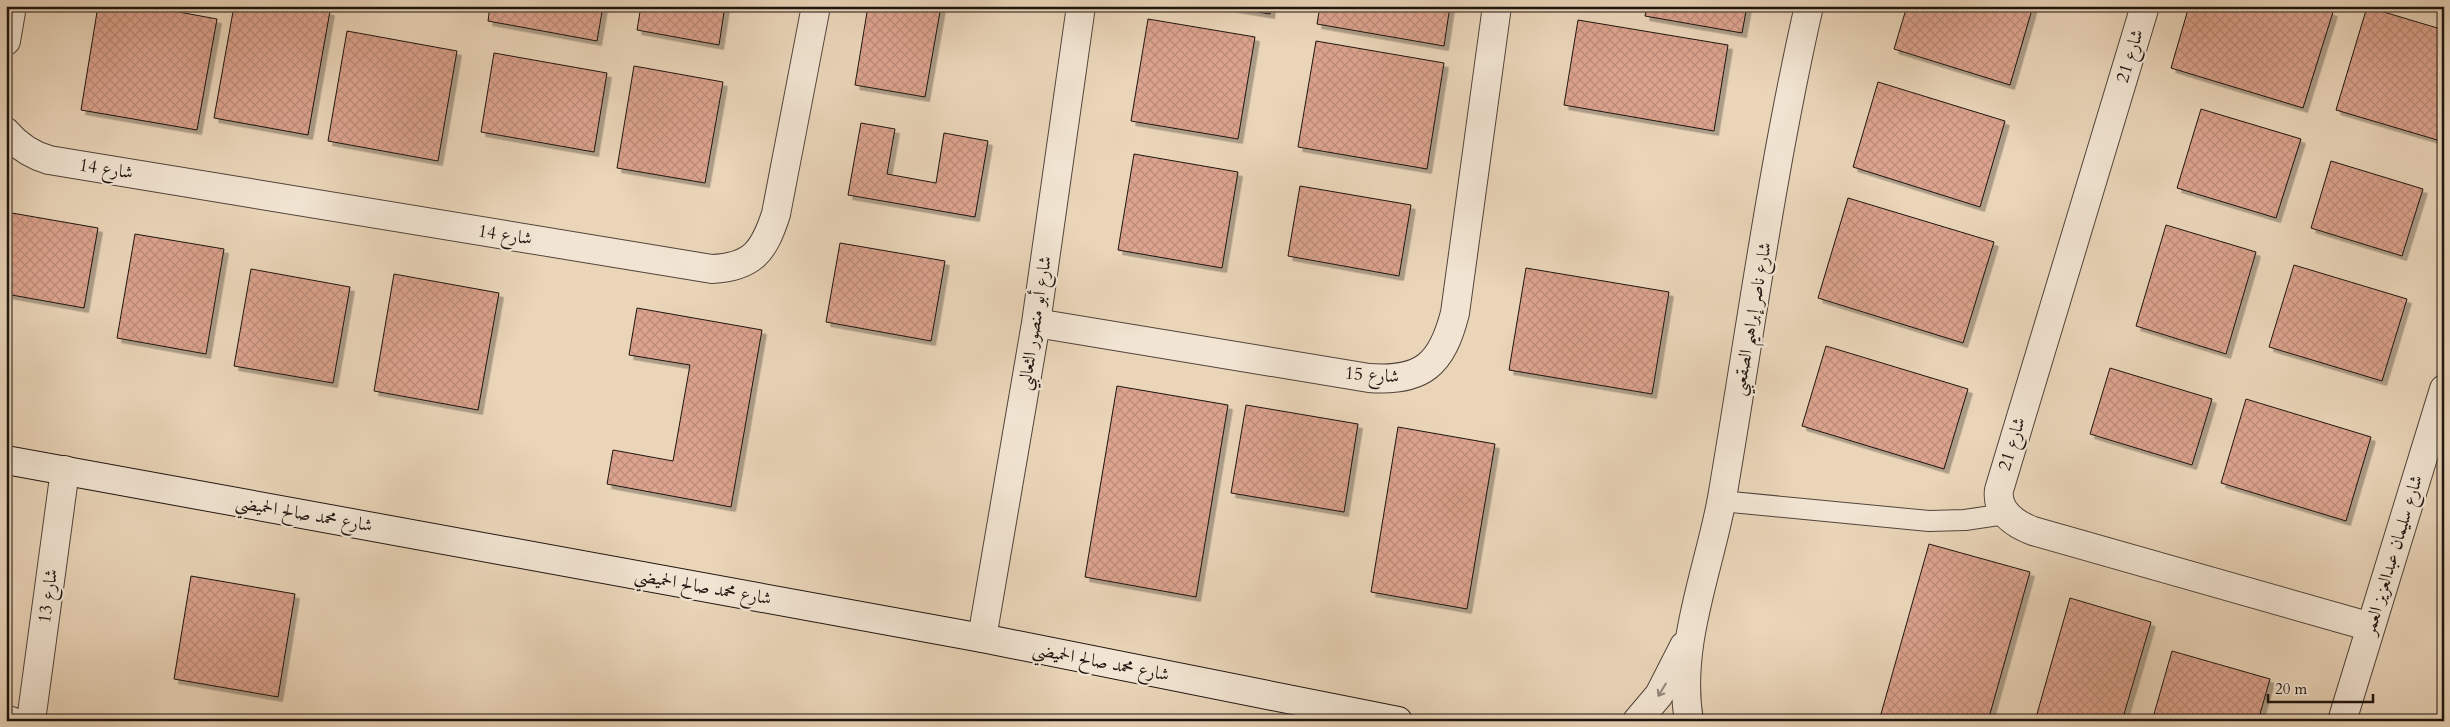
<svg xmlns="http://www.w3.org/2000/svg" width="2450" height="727" font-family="Cardo,Amiri,serif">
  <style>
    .building { fill: url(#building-cross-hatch); stroke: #1e140f; filter: url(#shadow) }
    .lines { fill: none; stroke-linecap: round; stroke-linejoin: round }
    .lane-casing { stroke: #51443a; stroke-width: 22 }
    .street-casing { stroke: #51443a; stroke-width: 30 }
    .secondary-casing { stroke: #1e140f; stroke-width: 30 }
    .lane { stroke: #f1e4d2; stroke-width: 20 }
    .street { stroke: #f1e4d2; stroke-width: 28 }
    .secondary { stroke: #f1e4d2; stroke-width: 28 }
    .oneway { stroke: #92867a }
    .labels { text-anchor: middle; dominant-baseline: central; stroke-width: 4.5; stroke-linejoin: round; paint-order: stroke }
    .street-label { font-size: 18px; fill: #1e140f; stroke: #f1e4d2 }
  </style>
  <defs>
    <pattern id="building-cross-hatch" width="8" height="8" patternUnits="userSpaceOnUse" patternTransform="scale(1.25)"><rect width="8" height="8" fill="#dca38e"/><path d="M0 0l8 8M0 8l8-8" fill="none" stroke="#bc8b79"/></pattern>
    <filter id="shadow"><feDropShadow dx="4.5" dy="4.5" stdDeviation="0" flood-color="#0004"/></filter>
  </defs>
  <rect width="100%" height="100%" fill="#ead5b9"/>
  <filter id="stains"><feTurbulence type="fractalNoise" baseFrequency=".004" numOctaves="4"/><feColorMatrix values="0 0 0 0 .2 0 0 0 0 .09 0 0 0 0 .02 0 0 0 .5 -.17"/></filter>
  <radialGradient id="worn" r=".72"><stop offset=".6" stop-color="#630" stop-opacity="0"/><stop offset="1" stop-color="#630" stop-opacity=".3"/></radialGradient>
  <path class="building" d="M98,6H146L217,19L197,130L81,110Z
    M234,6H304L330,11L308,135L214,118Z
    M490,6H603L597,41L488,21Z
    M641,6H725L719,45L637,30Z
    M868,6H941L925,97L855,85Z
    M1222,6H1271L1270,14Z
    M1320,6H1450L1444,46L1317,24Z
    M1647,6H1747L1742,33L1645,16Z
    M1907,6H2033L2010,85L1894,49Z
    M2189,6H2315L2333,12L2303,108L2171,68Z
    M2367,7L2444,30V142L2336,110Z
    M1148,19L1255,37L1238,139L1131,121Z
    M1578,20L1728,45L1714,131L1564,105Z
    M347,31L457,51L438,161L328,141Z
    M1316,41L1444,63L1427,169L1298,147Z
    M494,53L607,73L594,152L481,132Z
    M634,66L723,82L705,183L617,168Z
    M1878,82L2005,121L1980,207L1853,167Z
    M2201,109L2301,139L2276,218L2177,188Z
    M861,123L895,129L887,174L936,183L944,133L988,141L975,217L848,195Z
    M1134,154L1238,172L1222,268L1118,250Z
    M2331,161L2423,189L2402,256L2311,228Z
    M1300,186L1411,205L1399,276L1288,256Z
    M1848,198L1994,242L1963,343L1818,298Z
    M6,212L98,228L84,308L6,294Z
    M2166,225L2256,252L2226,354L2136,326Z
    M135,234L224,249L206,354L117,338Z
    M840,243L945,261L931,341L826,322Z
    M2294,265L2407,299L2382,381L2269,347Z
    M1526,268L1669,292L1652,394L1509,370Z
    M251,269L350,287L333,383L234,366Z
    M394,274L499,293L478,410L374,391Z
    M637,308L762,330L731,507L607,484L613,450L673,461L690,365L629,355Z
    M1826,346L1968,389L1944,469L1802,426Z
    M2110,368L2212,399L2192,465L2090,434Z
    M1117,386L1228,405L1196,597L1085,577Z
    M2246,399L2371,437L2346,521L2221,483Z
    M1246,405L1358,424L1344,512L1231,493Z
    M1398,427L1495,444L1467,609L1371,592Z
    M1929,544L2030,572L1988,721H1879Z
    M191,576L295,594L278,697L174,679Z
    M2070,598L2151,622L2122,721H2035Z
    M2172,651L2270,679L2258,721H2152Z"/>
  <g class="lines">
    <defs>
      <path id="lane" d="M1721,501L1929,521L1965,520L2005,514"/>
      <path id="street" d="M2145,6L1999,490C1996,512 2015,524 2033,531L2371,627
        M6,41L12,6
        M6,132C18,146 32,155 49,160L712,269C753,267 764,251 776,214L816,6
        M1036,323L1369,378C1423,382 1442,364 1455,313L1497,6
        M982,638L1036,323L1081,6
        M6,720L11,721
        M31,721L65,470
        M1637,721L1659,695L1684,646
        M1689,721C1676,646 1709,570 1722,498C1750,334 1772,168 1809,6
        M2342,721L2444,389"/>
      <path id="secondary" d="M6,460L982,638L1398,721"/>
    </defs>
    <use href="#lane" class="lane-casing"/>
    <use href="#street" class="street-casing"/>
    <use href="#secondary" class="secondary-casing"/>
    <use href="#lane" class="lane"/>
    <use href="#street" class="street"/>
    <use href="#secondary" class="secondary"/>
  </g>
  <defs><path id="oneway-shaft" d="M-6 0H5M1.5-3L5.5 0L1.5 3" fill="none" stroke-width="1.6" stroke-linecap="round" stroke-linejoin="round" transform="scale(1.25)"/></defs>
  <use class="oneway" href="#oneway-shaft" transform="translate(1662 690) rotate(121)"/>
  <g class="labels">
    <g class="street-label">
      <text transform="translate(2130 56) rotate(-73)">شارع 21</text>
      <text transform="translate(106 169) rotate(9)">شارع 14</text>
      <text transform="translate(505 235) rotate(9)">شارع 14</text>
      <text transform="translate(1752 319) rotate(-80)">شارع ناصر إبراهيم الصقعبي</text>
      <text transform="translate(1035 323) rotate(-81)">شارع أبو منصور الثعالبي</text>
      <text transform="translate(1372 375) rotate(4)">شارع 15</text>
      <text transform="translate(2012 444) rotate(-73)">شارع 21</text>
      <text transform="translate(304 514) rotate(10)">شارع محمد صالح الحميضي</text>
      <text transform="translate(2393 555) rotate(-73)">شارع سليمان عبدالعزيز العمر</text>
      <text transform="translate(703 587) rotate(10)">شارع محمد صالح الحميضي</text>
      <text transform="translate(48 596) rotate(-82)">شارع 13</text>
      <text transform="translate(1101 662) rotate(11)">شارع محمد صالح الحميضي</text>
    </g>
  </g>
  <rect width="2450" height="727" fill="none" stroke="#ead5b9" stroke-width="25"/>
  <rect x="8" y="8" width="2435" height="712" fill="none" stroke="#1e140f" stroke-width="2.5"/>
  <rect x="12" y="12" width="2425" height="702" fill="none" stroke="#1e140f"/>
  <path d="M2268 694v8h105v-8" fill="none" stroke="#1e140f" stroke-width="2.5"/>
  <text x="2275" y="694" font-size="15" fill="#1e140f" stroke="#f1e4d2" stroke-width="4" paint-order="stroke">20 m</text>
  <rect width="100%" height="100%" filter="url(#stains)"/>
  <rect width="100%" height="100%" fill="url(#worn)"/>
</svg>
